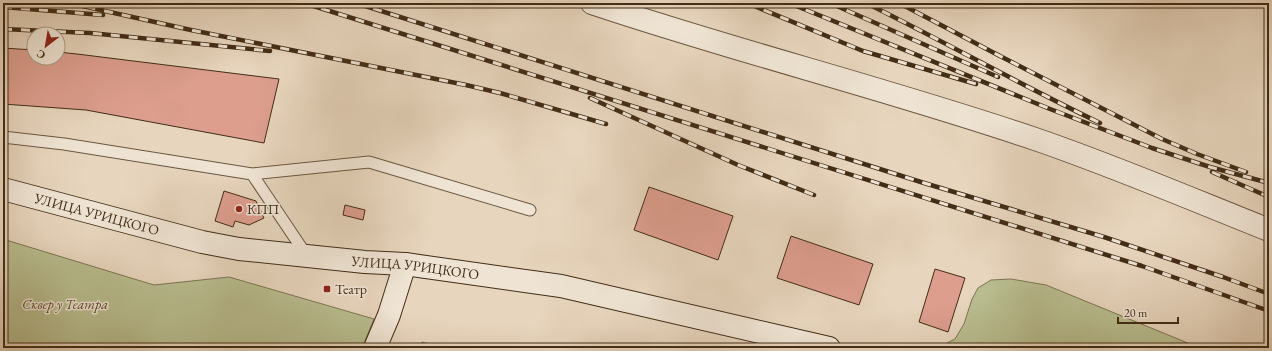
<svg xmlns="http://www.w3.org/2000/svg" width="1272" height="351" font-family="'EB Garamond',serif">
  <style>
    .green { fill: #b8bd8f; stroke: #7d7552 }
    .building { fill: #dd9e8e; stroke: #422d16 }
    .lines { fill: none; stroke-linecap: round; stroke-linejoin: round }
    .lane-casing { stroke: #6b5740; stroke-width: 13 }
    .street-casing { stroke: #6b5740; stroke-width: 24 }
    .secondary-casing { stroke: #422d16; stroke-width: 24 }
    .lane { stroke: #efe4d4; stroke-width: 11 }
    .street { stroke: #efe4d4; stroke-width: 22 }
    .secondary { stroke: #efe4d4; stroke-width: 22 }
    .rail-casing { stroke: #422d16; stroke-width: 4.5 }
    .rail { stroke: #efe4d4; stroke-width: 3; stroke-dasharray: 9; stroke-linecap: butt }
    .poi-dot { fill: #8f2418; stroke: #efe4d4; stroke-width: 1.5 }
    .labels { text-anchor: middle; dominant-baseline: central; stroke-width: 3; stroke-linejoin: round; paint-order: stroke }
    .poi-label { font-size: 14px; fill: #422d16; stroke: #efe4d4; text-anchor: start }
    .street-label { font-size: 14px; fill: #422d16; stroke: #efe4d4 }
    .park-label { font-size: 14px; font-style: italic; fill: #5a4a2e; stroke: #efe4d4 }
  </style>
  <rect width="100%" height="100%" fill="#e7d5bd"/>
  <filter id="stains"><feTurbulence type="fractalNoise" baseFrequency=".005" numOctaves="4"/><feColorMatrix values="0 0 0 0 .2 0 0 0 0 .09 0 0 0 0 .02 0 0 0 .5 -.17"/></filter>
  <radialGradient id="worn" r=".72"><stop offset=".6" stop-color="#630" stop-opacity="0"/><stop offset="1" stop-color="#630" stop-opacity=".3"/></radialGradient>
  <path class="green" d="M6,240L154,285L229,277L374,319L362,348H3V243Z
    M1011,279L1046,285L1200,348H937L955,339L964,324L972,299L978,288L991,280Z
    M422,342L443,348H419Z"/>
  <path class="building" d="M3,48L34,50V58H58V52L77,54L279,79L264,143L86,110L3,104Z
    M649,187L733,216L718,260L634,230Z
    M224,191L256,201L264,218L249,225L235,221L233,227L215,221Z
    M345,205L365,210L363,220L343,215Z
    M791,236L873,264L859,305L777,278Z
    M935,269L965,278L948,332L919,322Z
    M31,343L43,348H29Z"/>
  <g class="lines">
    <defs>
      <path id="lane" d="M3,137L64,144L252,174L369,162L530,210
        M252,174L307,256"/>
      <path id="street" d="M592,3C738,52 888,89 1035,139C1114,166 1191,199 1269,230"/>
      <g id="secondary">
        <path id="s1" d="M3,189L202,242L239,249L365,262L405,264L561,286L829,348"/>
        <path d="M375,348L389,315L405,264"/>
      </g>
    </defs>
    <use href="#lane" class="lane-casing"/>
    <use href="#street" class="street-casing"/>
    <use href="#secondary" class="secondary-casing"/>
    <use href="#lane" class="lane"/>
    <use href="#street" class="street"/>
    <use href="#secondary" class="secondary"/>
    <defs>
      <path id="rail" d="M69,3L191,30L466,85L500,93L606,124
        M304,3L1142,266L1269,311
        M356,3L924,183L1104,237L1223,277L1269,294
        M747,3L863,51L976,84
        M789,3L1050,109L1152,148L1210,167L1269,183
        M830,3L998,77
        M866,3C945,42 1021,85 1100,123
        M899,3L998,55L1162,139L1197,154L1246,172
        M1266,3L1269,4
        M3,7L103,15
        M3,29L90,33L270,51
        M590,98L738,165L814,195
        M1212,172L1269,197"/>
    </defs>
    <use href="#rail" class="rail-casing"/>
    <use href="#rail" class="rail"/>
  </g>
  <g class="poi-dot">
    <circle cx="239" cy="209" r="4"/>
    <rect x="323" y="285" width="8" height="8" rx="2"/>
  </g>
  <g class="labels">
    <g class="poi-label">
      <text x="247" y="209">КПП</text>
      <text x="335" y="289">Театр</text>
    </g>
    <g class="street-label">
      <text stroke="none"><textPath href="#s1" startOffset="97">УЛИЦА УРИЦКОГО</textPath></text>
      <text stroke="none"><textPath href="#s1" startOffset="421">УЛИЦА УРИЦКОГО</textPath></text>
    </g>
    <g class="park-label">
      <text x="65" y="304">Сквер у Театра</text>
    </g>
  </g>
  <rect width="1272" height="351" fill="none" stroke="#e7d5bd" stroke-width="16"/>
  <rect x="4" y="4" width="1264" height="343" fill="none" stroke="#422d16" stroke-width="2"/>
  <rect x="8" y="8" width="1256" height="335" fill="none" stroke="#422d16"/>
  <g transform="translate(46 46) rotate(211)"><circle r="19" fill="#efe4d4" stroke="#aa9b88"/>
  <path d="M0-3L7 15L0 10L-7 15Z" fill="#8f2418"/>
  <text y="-6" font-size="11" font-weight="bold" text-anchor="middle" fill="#422d16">С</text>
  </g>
  <path d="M1118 317v6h60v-6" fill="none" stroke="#422d16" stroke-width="2"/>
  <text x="1124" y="317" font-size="12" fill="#422d16" stroke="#efe4d4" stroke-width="3" paint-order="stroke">20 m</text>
  <rect width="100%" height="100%" filter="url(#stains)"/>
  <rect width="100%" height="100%" fill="url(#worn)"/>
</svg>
